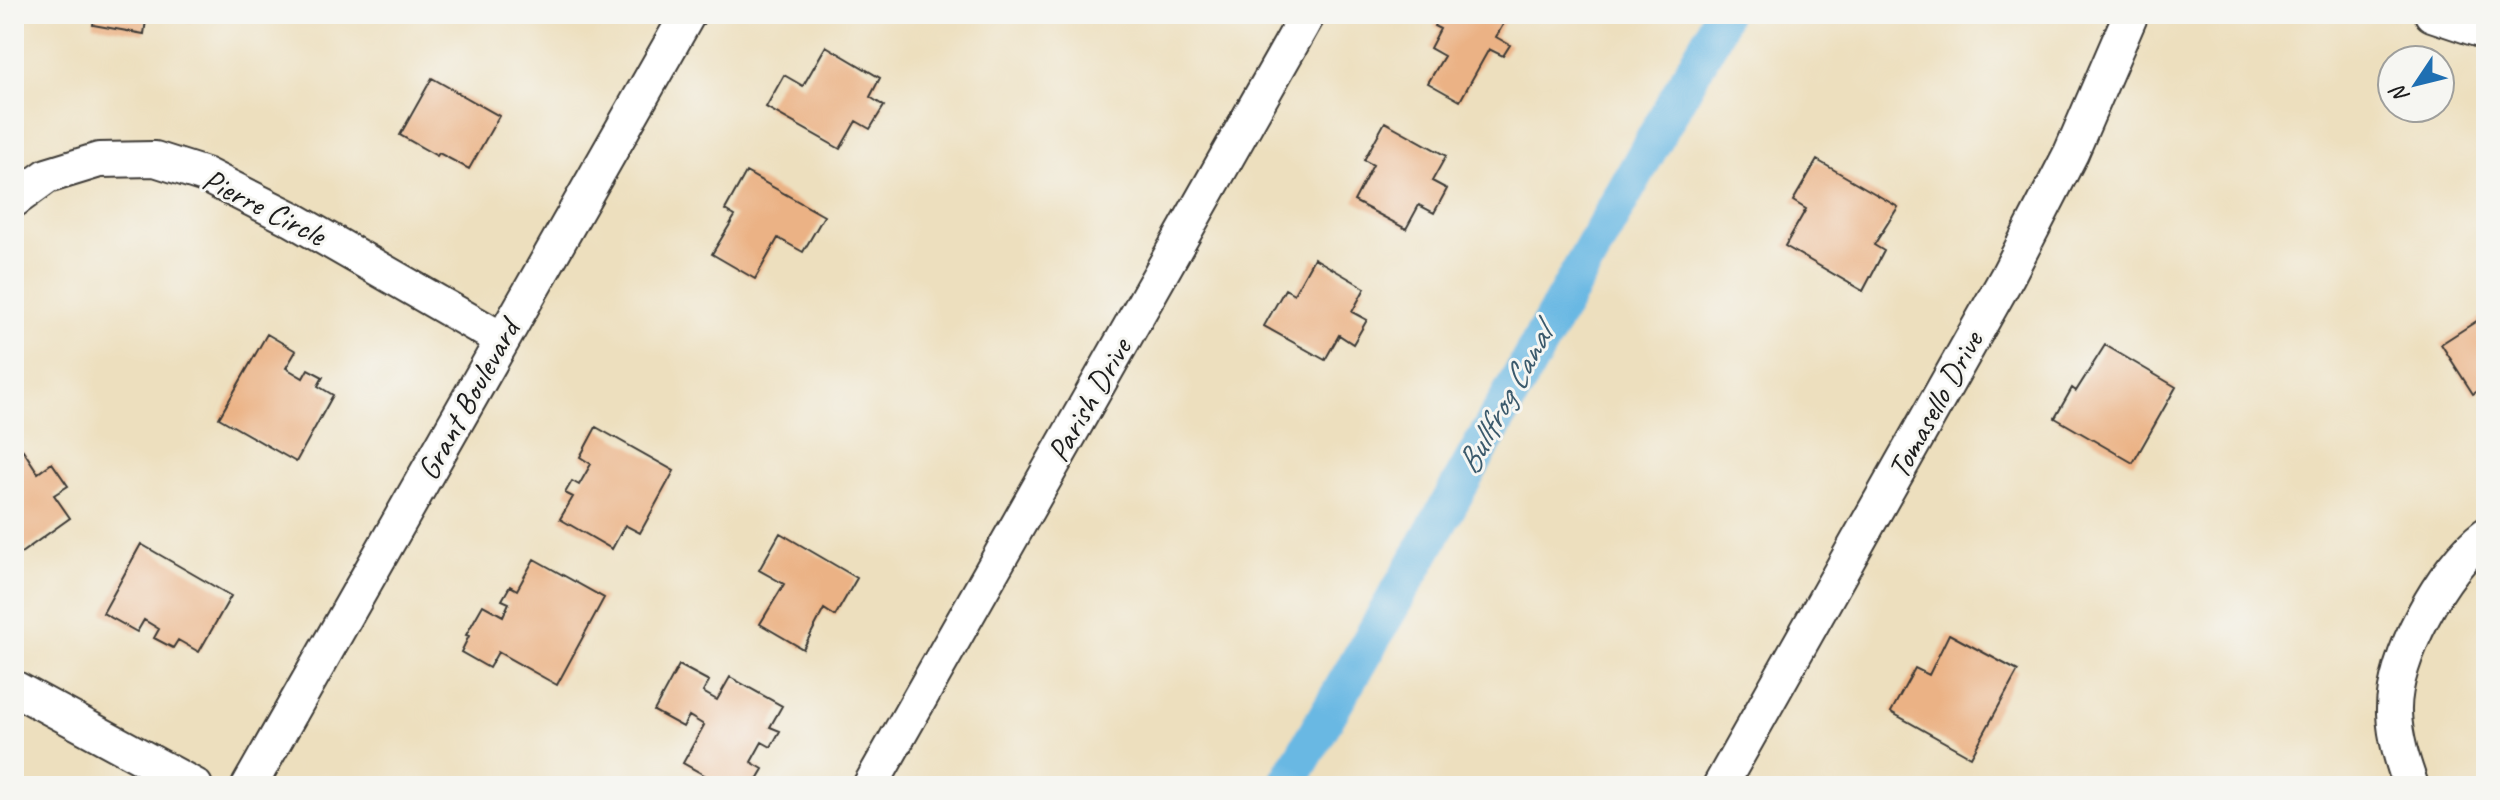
<svg xmlns="http://www.w3.org/2000/svg" width="2500" height="800" font-family="Caveat,sans-serif">
  <style>
    .lines { fill: none; stroke-linecap: round; stroke-linejoin: round }
    .canal { stroke: #69b8e3; stroke-width: 38 }
    .building { fill: #ebb285 }
    .street-casing { stroke: #3b3934; stroke-width: 38 }
    .street { stroke: #fff; stroke-width: 34 }
    .labels { text-anchor: middle; dominant-baseline: central; stroke-width: 6; stroke-linejoin: round; paint-order: stroke }
    .street-label { font-size: 32px; fill: #1c1c1c; stroke: #f6f6f2 }
    .water-label { font-size: 34px; font-style: italic; fill: #3b5a6c; stroke: #f6f6f2 }
  </style>
  <rect width="100%" height="100%" fill="#f6f6f2"/>
  <filter id="ink" filterUnits="userSpaceOnUse"><feTurbulence type="fractalNoise" baseFrequency=".0125" numOctaves="2"/><feDisplacementMap in="SourceGraphic" scale="16" xChannelSelector="R" yChannelSelector="G"/><feConvolveMatrix kernelMatrix="1 2 1 2 8 2 1 2 1" color-interpolation-filters="sRGB"/></filter>
  <filter id="wash" filterUnits="userSpaceOnUse"><feTurbulence type="fractalNoise" baseFrequency=".006" numOctaves="4" result="noise"/><feDisplacementMap in="SourceGraphic" scale="32" xChannelSelector="R" yChannelSelector="G"/><feGaussianBlur stdDeviation="1.8" result="paint"/><feColorMatrix in="noise" values="0 0 0 0 0 0 0 0 0 0 0 0 0 0 0 0 0 1.4 0 .05"/><feComposite in="paint" operator="in"/></filter>
  <g filter="url(#wash)">
    <rect width="100%" height="100%" fill="#eddfbe"/>
    <g class="lines">
      <path class="canal" d="M1286,786L1414,566L1714,33L1721,14"/>
    </g>
    <g id="blocks">
      <path class="building" d="M95,14H147L144,34L93,25Z
        M160,14H194L192,22L167,19Z
        M1449,14H1509L1496,37L1510,45L1503,56L1489,49L1460,101L1428,83L1444,56L1430,48L1440,29L1434,26L1440,16L1446,19Z
        M826,46L880,78L870,97L884,106L870,129L856,121L840,149L766,107L784,75L803,86Z
        M432,78L499,116L469,169L439,153L437,156L400,135Z
        M1385,122L1446,156L1432,181L1447,189L1434,213L1419,205L1406,229L1354,201L1373,165L1364,160Z
        M1817,160L1898,207L1874,245L1884,251L1863,291L1785,246L1806,209L1793,201Z
        M746,172L824,216L803,252L778,238L755,279L712,254L735,216L725,210Z
        M1314,258L1365,288L1352,312L1367,320L1353,344L1339,335L1325,360L1264,326L1285,289L1294,294Z
        M2486,315V386L2473,394L2441,344Z
        M267,334L296,351L286,368L303,378L308,369L323,377L318,386L333,395L296,462L219,418Z
        M2105,345L2176,387L2133,463L2055,418L2072,388L2076,391Z
        M596,427L674,471L640,533L625,525L612,549L560,519L573,497L565,493L572,481L579,485L591,464L580,457Z
        M23,450L38,473L52,463L68,486L54,495L70,518L14,558V456Z
        M780,533L857,578L835,616L824,609L803,649L760,624L784,584L759,570Z
        M141,544L231,596L199,652L178,640L173,648L154,638L159,629L144,620L137,632L103,613Z
        M534,559L604,598L557,685L498,652L489,668L461,652L469,636L466,635L483,605L503,616L509,603L502,600L510,586L517,590Z
        M1949,634L2018,671L1971,757L1891,712L1915,668L1929,675Z
        M679,665L709,681L703,692L717,700L730,677L782,706L770,727L780,731L771,747L762,742L751,762L763,769L753,786H724L683,763L704,725L689,716L683,727L654,711Z"/>
    </g>
  </g>
  <g filter="url(#ink)">
    <use href="#blocks" fill-opacity="0" stroke="#3b3934" stroke-width="2"/>
    <g class="lines">
      <defs>
        <path id="street" d="M2432,14L2486,32
          M14,200L47,176L99,160L155,159L205,175L292,219L501,339
          M14,688L195,786
          M249,786L688,14
          M870,786L1308,14
          M1720,786L2007,277L2071,153L2131,14
          M2411,786C2403,763 2395,739 2394,713C2392,659 2443,567 2486,535"/>
      </defs>
      <use href="#street" class="street-casing"/>
      <use href="#street" class="street"/>
    </g>
  </g>
  <g class="labels">
    <g class="street-label">
      <text transform="translate(264 207) rotate(27)">Pierre Circle</text>
      <text transform="translate(468 400) rotate(-61)">Grant Boulevard</text>
      <text transform="translate(1089 400) rotate(-60)">Parish Drive</text>
      <text transform="translate(1935 405) rotate(-61)">Tomasello Drive</text>
    </g>
    <g class="water-label">
      <text transform="translate(1504 400) rotate(-61)">Bullfrog Canal</text>
    </g>
  </g>
  <rect width="2500" height="800" fill="none" stroke="#f6f6f2" stroke-width="48"/>
  <g transform="translate(2416 84) rotate(235)"><circle r="38" fill="#f6f6f2" stroke="#9f9f9c" stroke-width="2"/>
  <path d="M0-6L14 30L0 20L-14 30Z" fill="#1f6fb2"/>
  <text y="-12" font-size="22" font-weight="bold" text-anchor="middle" fill="#1c1c1c">N</text>
  </g>
</svg>
